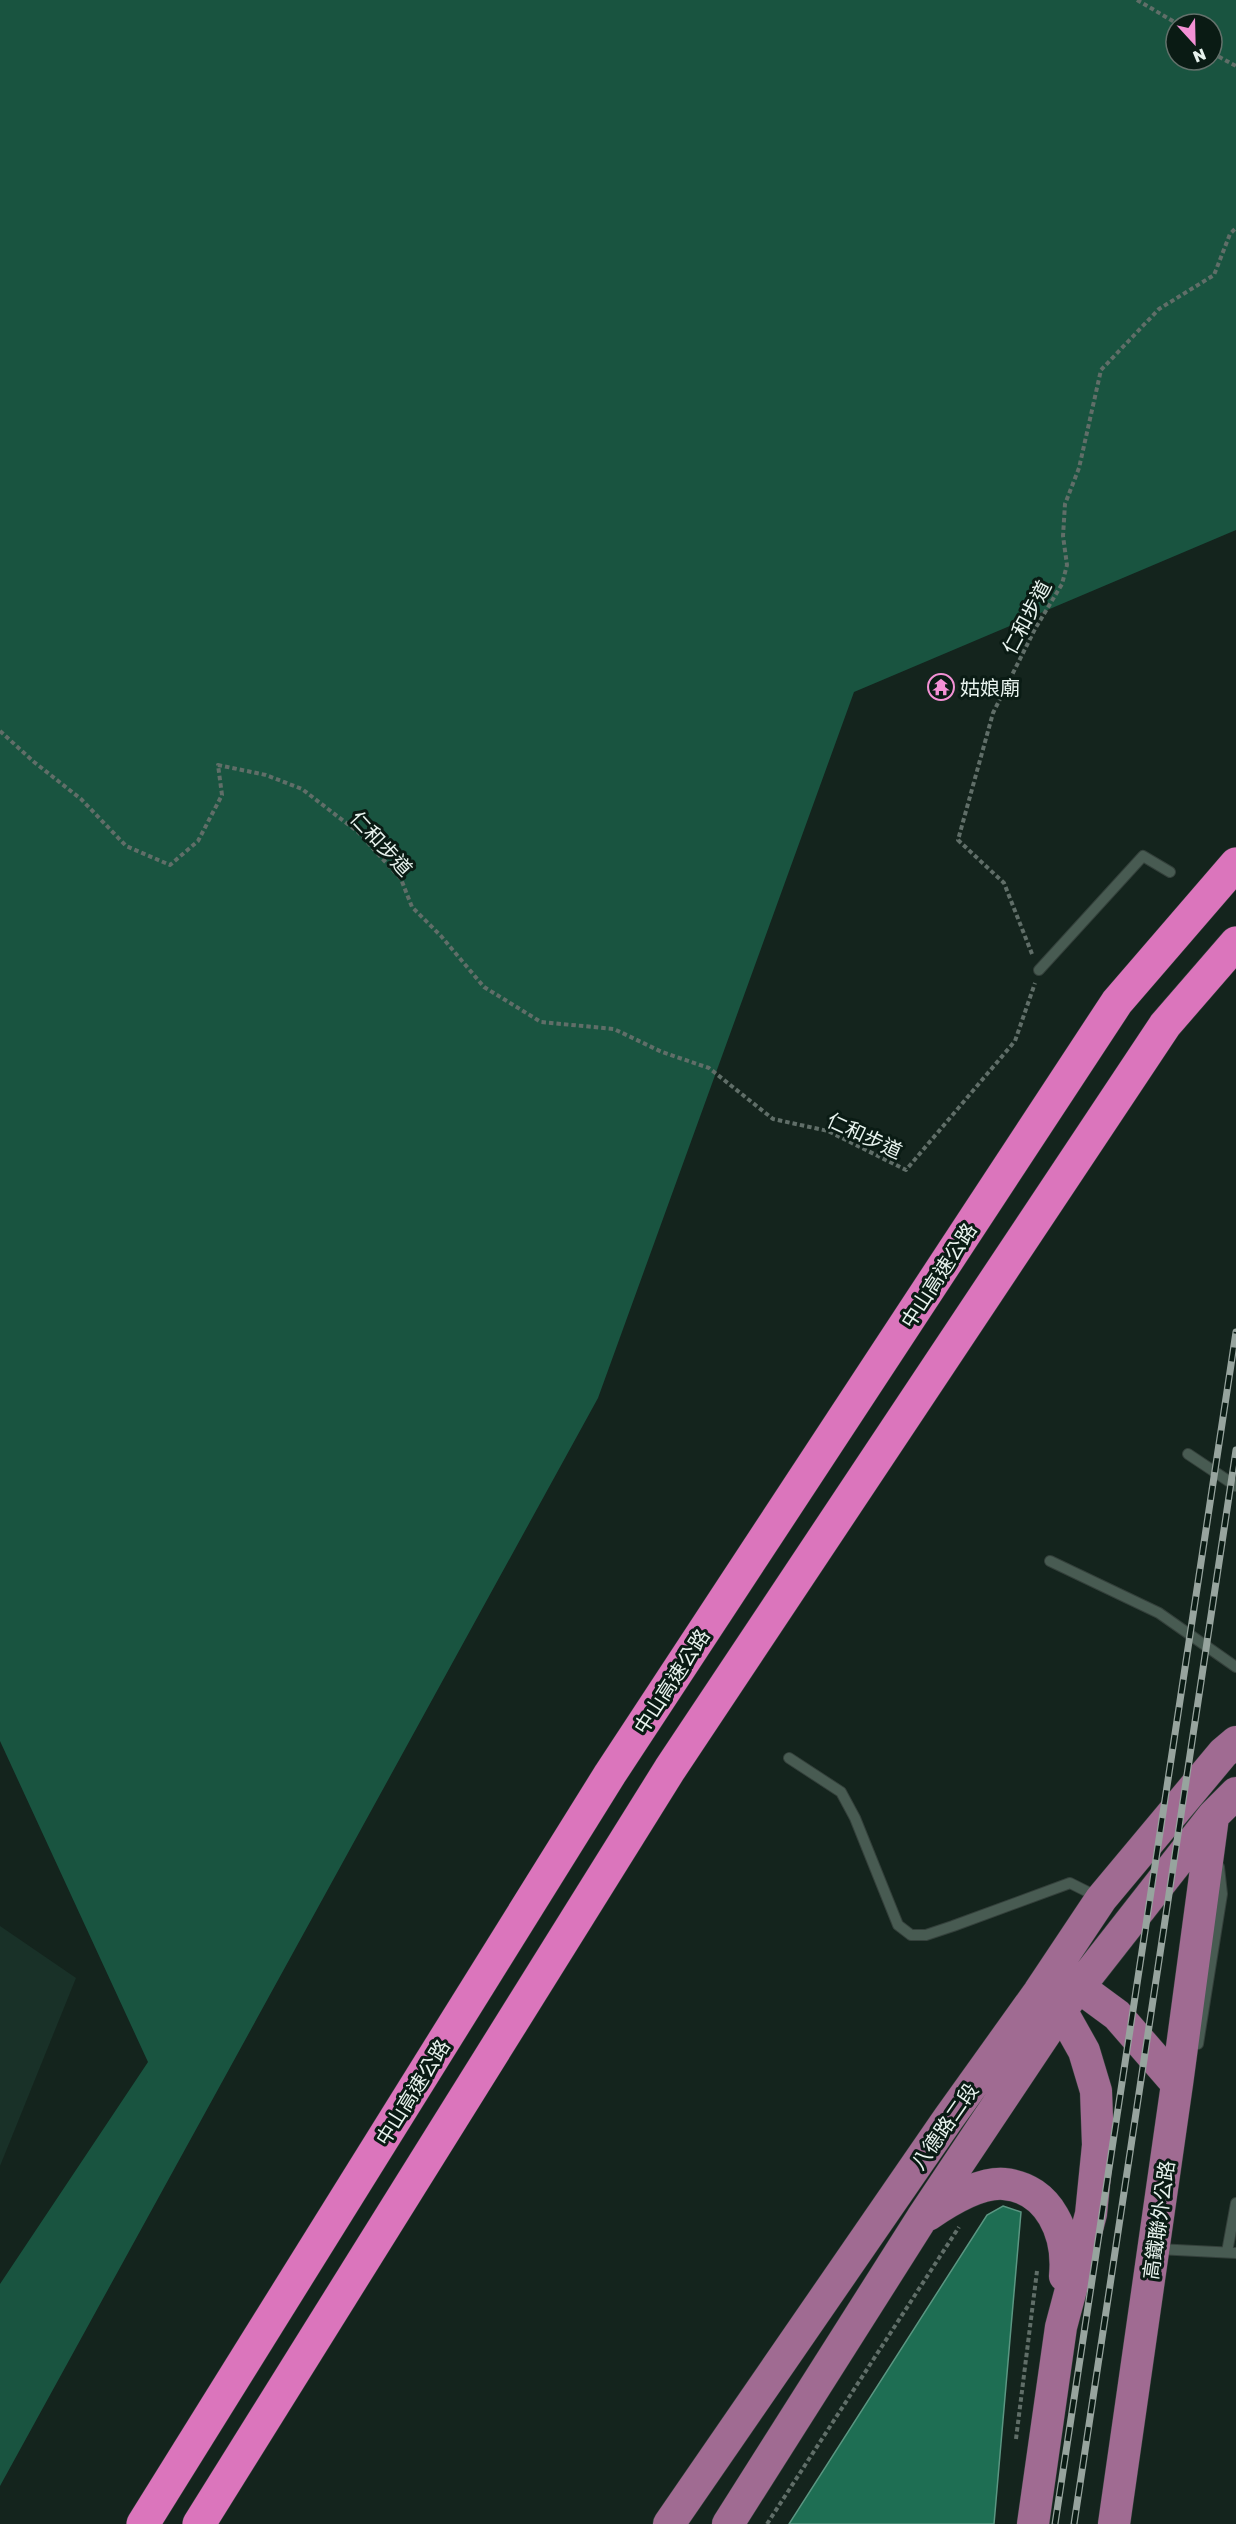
<svg xmlns="http://www.w3.org/2000/svg" width="1236" height="2524" font-family="'Golos Text','Noto Sans TC',sans-serif">
  <style>
    .built { fill: #193128 }
    .green { fill: #195440; fill-rule: evenodd }
    .water { fill: #1e6e53; stroke: #5b9682; stroke-width: 1.5 }
    .lines { fill: none; stroke-linecap: round; stroke-linejoin: round }
    .lane-casing { stroke: #34403b; stroke-width: 12 }
    .primary-casing { stroke: #34403b; stroke-width: 33 }
    .highway-casing { stroke: #34403b; stroke-width: 34 }
    .path { stroke: #606e68; stroke-width: 4; stroke-dasharray: 4.5 3; stroke-linecap: butt }
    .lane { stroke: #485b52; stroke-width: 10 }
    .primary { stroke: #a06b92; stroke-width: 32 }
    .highway { stroke: #db75bc; stroke-width: 33 }
    .rail-casing { stroke: #97a49e; stroke-width: 7 }
    .rail { stroke: #0a1b14; stroke-width: 4.5; stroke-dasharray: 14; stroke-linecap: butt }
    .labels { text-anchor: middle; dominant-baseline: central; stroke-width: 6; stroke-linejoin: round; paint-order: stroke }
    .street-label { font-size: 20px; fill: #e8f3ee; stroke: #0a1b14 }
    .poi-label { font-size: 20px; fill: #e8f3ee; stroke: #0a1b14; text-anchor: start }
  </style>
  <rect width="100%" height="100%" fill="#14241d"/>
  <path class="built" d="M0,1926L76,1978L0,2166Z"/>
  <path class="green" d="M0,0H1236V530L854,692L598,1398L0,2486V2284L148,2062L0,1741ZM1176,24H1212V60H1176Z"/>
  <path class="water" d="M1003,2206L1021,2212L994,2524H789L987,2215Z"/>
  <g class="lines">
    <defs>
      <path id="lane" d="M1039,970L1143,856L1170,872
        M1188,1454L1236,1486
        M1050,1561L1159,1613L1236,1667
        M789,1758L841,1792L855,1818L898,1925L911,1935H926L953,1926L1070,1883L1098,1897
        M1198,2044L1222,1894L1219,1867
        M1157,2249L1236,2253
        M1227,2252L1236,2203"/>
      <path id="primary" d="M1064,1976L1117,2015L1177,2084L1114,2524
        M1177,2084L1213,1817
        M928,2215C947,2202 980,2182 1004,2184C1050,2188 1069,2235 1065,2276
        M669,2524L948,2119L1039,1992L1101,1899L1223,1753L1236,1742
        M728,2524L922,2218L1061,2010L1213,1816L1236,1793
        M1033,2524L1061,2327L1091,2214L1098,2145L1096,2091L1084,2051L1061,2010L1046,1998"/>
      <path id="highway" d="M143,2524L610,1774L1117,1002L1236,864
        M199,2524L670,1769L1165,1025L1236,943"/>
    </defs>
    <use href="#lane" class="lane-casing"/>
    <use href="#primary" class="primary-casing"/>
    <use href="#highway" class="highway-casing"/>
    <path class="path" d="M1137,0L1178,24
      M1212,53L1236,66
      M0,731L34,762L81,799L126,846L170,865L198,841L222,795L218,765L266,775L302,789L358,832L401,879L412,907L441,936L484,987L541,1022L614,1029L662,1052L709,1068L773,1119L828,1131L906,1170L1015,1041L1035,983
      M1032,954L1004,883L958,840L993,713L1035,629L1062,584L1067,565L1063,536L1065,504L1079,468L1101,370L1159,309L1214,275L1230,234L1236,228
      M1016,2439L1037,2271
      M767,2524L959,2227"/>
    <use href="#lane" class="lane"/>
    <use href="#primary" class="primary"/>
    <use href="#highway" class="highway"/>
    <defs>
      <path id="rail" d="M1055,2524L1236,1332
        M1074,2524L1236,1450"/>
    </defs>
    <use href="#rail" class="rail-casing"/>
    <use href="#rail" class="rail"/>
  </g>
  <defs>
    <symbol id="temple-ring" viewBox="-11 -11 22 22"><circle r="9.5" fill="#0a1b14" stroke="#f391d5" stroke-width="1.5"/><path d="M0-6L5-2H3V0L6.5 2.5H4V6H1.5V3h-3V6H-4V2.5H-6.5L-3 0V-2H-5Z" fill="#f391d5"/></symbol>
  </defs>
  <g fill-rule="evenodd">
    <use href="#temple-ring" x="926" y="672" width="30" height="30"/>
  </g>
  <g class="labels">
    <g class="street-label">
      <text transform="translate(1026 617) rotate(-62)">仁和步道</text>
      <text transform="translate(382 843) rotate(47)">仁和步道</text>
      <text transform="translate(865 1135) rotate(25)">仁和步道</text>
      <text transform="translate(938 1275) rotate(-57)">中山高速公路</text>
      <text transform="translate(671 1681) rotate(-57)">中山高速公路</text>
      <text transform="translate(412 2092) rotate(-58)">中山高速公路</text>
      <text transform="translate(944 2126) rotate(-55)">八德路二段</text>
      <text transform="translate(1158 2220) rotate(-82)">高鐵聯外公路</text>
    </g>
    <g class="poi-label">
      <text x="960" y="687">姑娘廟</text>
    </g>
  </g>
  <g transform="translate(1194 42) rotate(158)"><circle r="28" fill="#0a1b14" stroke="#63716b" stroke-width="1.5"/>
  <path d="M0-4.5L10 22L0 15L-10 22Z" fill="#f391d5"/>
  <text y="-9" font-size="16" font-weight="bold" text-anchor="middle" fill="#e8f3ee">N</text>
  </g>
</svg>
